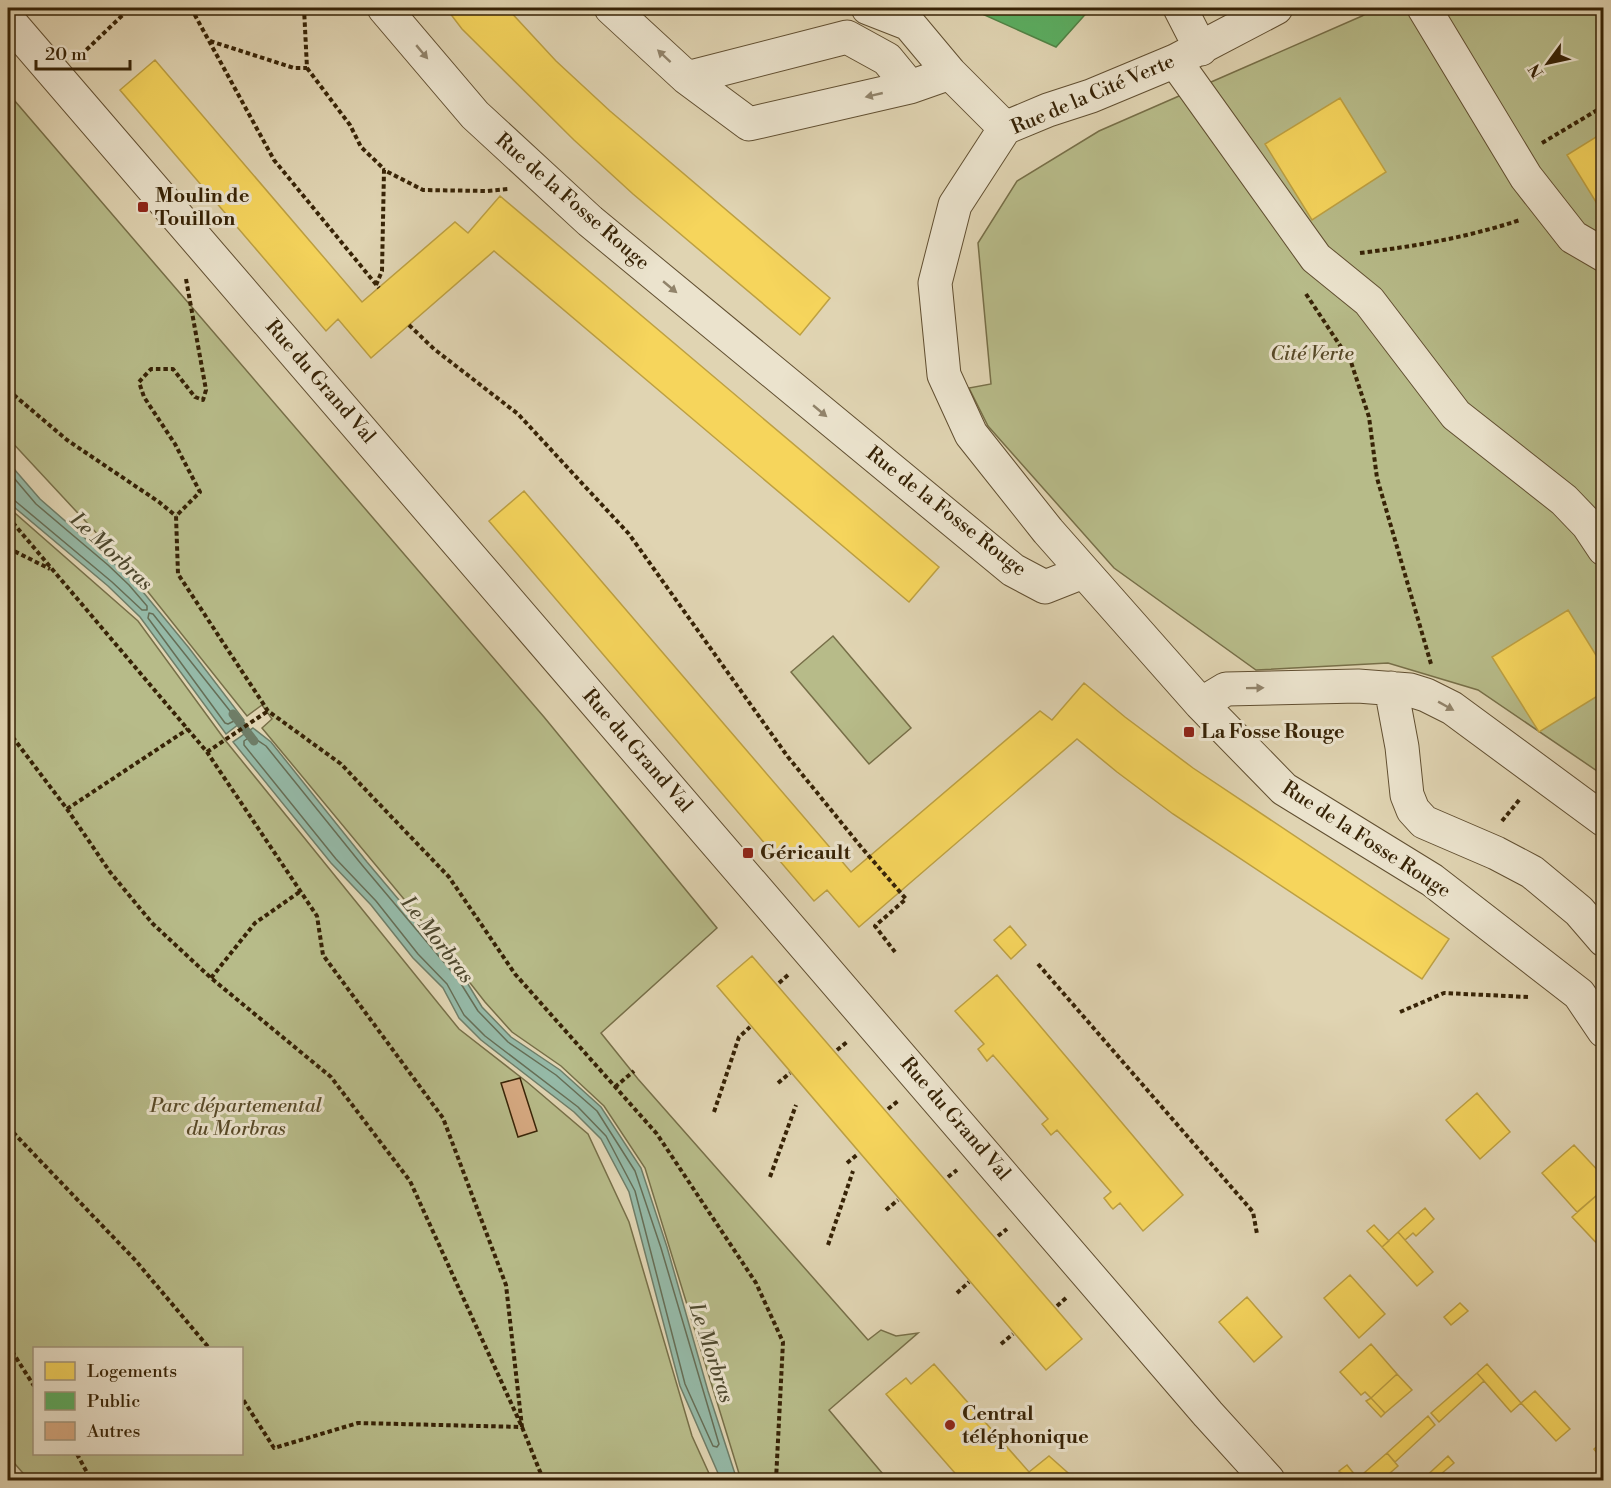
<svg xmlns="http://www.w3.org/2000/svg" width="1611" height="1488" font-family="'Libre Bodoni',serif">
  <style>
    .green { fill: #b7bb89; stroke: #776f48; stroke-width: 1.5; fill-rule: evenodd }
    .water { fill: #95b9a7; stroke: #6f7d67; stroke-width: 1.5 }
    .homes { fill: #f6d55c; stroke: #bda042; stroke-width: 1.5 }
    .public { fill: #5aae61; stroke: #508446; stroke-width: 1.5 }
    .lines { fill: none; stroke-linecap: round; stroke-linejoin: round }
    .shore { stroke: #666e56; stroke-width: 1.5 }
    .stream { stroke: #6f7d67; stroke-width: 9 }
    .building { fill: #d7aa82; stroke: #372306; stroke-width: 1.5 }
    .minor-casing { stroke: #614f31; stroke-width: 35 }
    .path { stroke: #372306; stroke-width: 4; stroke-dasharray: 4.5 3; stroke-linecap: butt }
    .minor { stroke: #ebe3cd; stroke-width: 33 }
    .oneway { fill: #91836a }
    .poi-dot { fill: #8f2418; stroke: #ebe3cd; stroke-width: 2 }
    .labels { text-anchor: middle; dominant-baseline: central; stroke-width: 6; stroke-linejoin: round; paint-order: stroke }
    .street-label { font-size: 20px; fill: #372306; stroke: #ebe3cd }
    .poi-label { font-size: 20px; font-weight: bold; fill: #372306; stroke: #ebe3cd; text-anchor: start }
    .park-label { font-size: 20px; font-style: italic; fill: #574927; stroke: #ebe3cd }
    .water-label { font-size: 21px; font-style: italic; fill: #4e482e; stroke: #ebe3cd }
  </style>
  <rect width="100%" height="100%" fill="#e0d4b2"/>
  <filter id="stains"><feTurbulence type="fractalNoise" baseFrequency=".00333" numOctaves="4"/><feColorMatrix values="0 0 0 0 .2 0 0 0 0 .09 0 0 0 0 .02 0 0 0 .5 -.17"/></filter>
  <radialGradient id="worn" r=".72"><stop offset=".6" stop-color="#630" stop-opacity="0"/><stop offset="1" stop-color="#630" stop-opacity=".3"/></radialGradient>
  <path class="green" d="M1375,8H1603V775L1478,690L1388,663L1256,670L1114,568L988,426L969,388L991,384L978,243L1017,181L1099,131L1362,16Z
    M8,93L544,717L717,928L601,1033L638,1079L868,1340L881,1330L896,1336L918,1333L829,1410L888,1480H741L645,1168L604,1106L561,1066L512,1032L485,1002L413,910L262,728L272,719L262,705L247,716L129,568L8,438Z
    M8,507L138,621L225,740L459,1029L527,1082L588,1134L629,1222L692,1436L712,1480H29L8,1456ZM34,1348H242V1454H34Z
    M833,636L911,728L869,764L791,672Z"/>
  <path class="water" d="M8,462L40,499L134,581L189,648L244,720L226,734L140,617L108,586L8,502Z
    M253,728L271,742L367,862L463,976L482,1007L511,1037L560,1070L601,1107L641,1168L667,1247L708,1391L737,1480H721L680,1386L629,1192L601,1139L574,1112L481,1040L459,1018L443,988L413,958L371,905L331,863L233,742Z"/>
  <path class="homes" d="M446,8H507L556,61L610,111L830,298L800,335L633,194L574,140L462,29Z
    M155,60L362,302L455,222L468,233L500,196L939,567L909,602L494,251L371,358L338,319L326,331L120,90Z
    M1340,98L1386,172L1312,220L1265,144Z
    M1604,132V215L1567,155Z
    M524,491L851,872L1040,711L1052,720L1084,683L1125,717L1193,768L1449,939L1422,979L1173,814L1117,772L1077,739L859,927L827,890L814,901L489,521Z
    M1568,610L1604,668V692L1539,732L1492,657Z
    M1010,926L1026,945L1011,959L994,940Z
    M752,956L1082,1339L1046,1370L717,986Z
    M997,975L1183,1195L1143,1231L1120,1203L1113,1209L1111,1207L1104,1198L1111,1192L1057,1130L1051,1135L1042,1124L1048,1119L993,1055L987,1061L978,1049L984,1044L955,1011Z
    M1477,1093L1510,1132L1480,1159L1446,1120Z
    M1574,1145L1604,1177V1189L1577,1212L1542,1173Z
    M1604,1189V1251L1572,1217Z
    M1425,1208L1434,1219L1416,1236L1413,1233L1405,1240L1398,1232Z
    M1374,1225L1389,1241L1382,1247L1367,1231Z
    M1398,1232L1433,1272L1417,1286L1382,1247Z
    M1350,1275L1385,1314L1359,1338L1324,1298Z
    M1247,1297L1282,1337L1254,1362L1219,1322Z
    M1460,1303L1468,1311L1451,1325L1444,1317Z
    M1371,1344L1397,1374L1371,1398L1365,1392L1361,1395L1340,1372Z
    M934,1364L1029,1472L1049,1456L1076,1480H961L886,1394L906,1378L911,1384Z
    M1487,1364L1521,1403L1511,1412L1477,1373Z
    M1477,1373L1484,1381L1439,1422L1431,1413Z
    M1397,1374L1412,1390L1385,1413L1371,1398Z
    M1535,1391L1570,1429L1556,1441L1521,1403Z
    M1371,1398L1385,1413L1381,1417L1366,1401Z
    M1428,1416L1435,1425L1395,1462L1387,1453Z
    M1602,1442L1604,1443V1462L1594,1449Z
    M1387,1453L1398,1466L1382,1480H1356Z
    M1448,1456L1454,1463L1434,1480H1422Z
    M1347,1465L1355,1475L1350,1480L1339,1471Z"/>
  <path class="public" d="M969,8H1091L1056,47Z"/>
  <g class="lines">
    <path class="shore" d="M8,471L36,504L108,565L129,585L147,606V610H142L112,582L14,500L8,498
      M149,613L153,614L234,716V721L228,724L225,723L148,618Z
      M251,736L266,746L362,865L458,979L478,1011L508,1042L556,1075L597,1111L635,1171L661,1248L719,1444L717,1447L713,1446L685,1384L635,1191L606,1136L578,1107L485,1036L464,1015L447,984L418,954L376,901L336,859L244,745V741Z"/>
    <path class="stream" d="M233,714L254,741"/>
  </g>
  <path class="building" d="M520,1078L537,1131L518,1137L501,1083Z"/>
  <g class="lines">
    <defs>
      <path id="minor" d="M384,8L475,115L590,221L1013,570L1045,587L1083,572
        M611,8L687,78L749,124L910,87L950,73
        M868,8L909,24L950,73L1005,128
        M1180,8L1201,49
        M1276,8L1175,61L1091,96L1048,110L1005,128L955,205L935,283L944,375L971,434L1048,531L1201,704L1284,789L1432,880L1579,994L1604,1031
        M1424,8L1526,177L1573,237L1604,255
        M8,20L1208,1414L1268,1480
        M1175,61L1316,258L1369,301L1456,415L1564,500L1588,525L1604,549
        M687,78L847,37L887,59L910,87
        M1391,688L1402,747L1407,795L1413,810L1424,822L1496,853L1532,872L1579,911L1604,940
        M1201,704L1226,689L1358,686L1410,690L1426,695L1452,708L1604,820"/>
    </defs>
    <use href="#minor" class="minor-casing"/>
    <path class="path" d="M191,8L274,160L379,288
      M210,41L294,68H307L304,8
      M81,55L130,8
      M307,68L350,125L361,147L384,169
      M1542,143L1604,106
      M1360,253C1416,246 1465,238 1520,220
      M186,279L206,390L203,400L195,397L173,369H151L139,382L144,397L175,444L200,492L176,516L178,574L268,711L341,764L449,877L515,974L657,1134L756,1283L783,1342L776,1480
      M376,285L382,271L384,170L423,190L487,191L508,189
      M1306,294L1351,362L1369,417L1377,478L1431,664
      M409,325L434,349L518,414L629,534L788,757L862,848L906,899L875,926L895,952
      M8,390L67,440L159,502L176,516
      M8,517L207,752L317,916L323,955L443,1118L506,1285L522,1427L358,1423L274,1448L242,1398
      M8,548L50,569
      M8,731L67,809L110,872L152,923L211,978L331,1077L410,1181L522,1427L541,1474L546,1480
      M207,752L268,711
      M67,809L188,729
      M1502,821L1520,799
      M1038,964L1253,1212L1257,1234
      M211,978L255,923L301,891
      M779,983L788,975
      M1400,1012L1444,993L1528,997
      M837,1050L847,1042
      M778,1083L790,1073
      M615,1087L634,1071
      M888,1109L898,1101
      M714,1112L739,1037L750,1027
      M8,1127L136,1261L209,1348
      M847,1163L858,1154
      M770,1177L796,1105
      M948,1177L957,1170
      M886,1210L898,1200
      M998,1236L1007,1229
      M828,1245L853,1171
      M957,1293L969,1282
      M1057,1306L1066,1298
      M1001,1344L1013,1334
      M8,1345L34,1386
      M77,1454L91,1480"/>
    <use href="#minor" class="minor"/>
  </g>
  <defs><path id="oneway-solid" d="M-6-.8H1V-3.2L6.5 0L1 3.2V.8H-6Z" transform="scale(1.5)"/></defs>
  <g class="oneway">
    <use href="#oneway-solid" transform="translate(422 52) rotate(50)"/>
    <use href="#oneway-solid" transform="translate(664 56) rotate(-137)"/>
    <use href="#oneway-solid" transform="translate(874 95) rotate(167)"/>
    <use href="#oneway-solid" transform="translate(670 287) rotate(40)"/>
    <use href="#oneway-solid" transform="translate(820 411) rotate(40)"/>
    <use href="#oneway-solid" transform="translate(1255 688) rotate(-1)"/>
    <use href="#oneway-solid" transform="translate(1446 706) rotate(29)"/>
  </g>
  <g class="poi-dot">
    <rect x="137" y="201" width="12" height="12" rx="3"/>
    <rect x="1183" y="726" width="12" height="12" rx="3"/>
    <rect x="742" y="847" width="12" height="12" rx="3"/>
    <circle cx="950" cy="1425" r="6"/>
  </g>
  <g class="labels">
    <g class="street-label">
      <text transform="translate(1093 95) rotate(-23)">Rue de la Cité Verte</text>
      <text transform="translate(572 202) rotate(41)">Rue de la Fosse Rouge</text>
      <text transform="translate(320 382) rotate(49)">Rue du Grand Val</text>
      <text transform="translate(946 512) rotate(38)">Rue de la Fosse Rouge</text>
      <text transform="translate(637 751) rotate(49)">Rue du Grand Val</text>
      <text transform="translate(1366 840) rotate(33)">Rue de la Fosse Rouge</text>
      <text transform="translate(955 1119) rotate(49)">Rue du Grand Val</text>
    </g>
    <g class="poi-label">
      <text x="155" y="196">Moulin de<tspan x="155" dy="23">Touillon</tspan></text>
      <text x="1201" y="732">La Fosse Rouge</text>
      <text x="760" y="853">Géricault</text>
      <text x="962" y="1414">Central<tspan x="962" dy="23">téléphonique</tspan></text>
    </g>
    <g class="park-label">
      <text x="1312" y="354">Cité Verte</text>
      <text x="236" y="1106">Parc départemental<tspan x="236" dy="23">du Morbras</tspan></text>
    </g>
    <g class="water-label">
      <text transform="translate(111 552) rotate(43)">Le Morbras</text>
      <text transform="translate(437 940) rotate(52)">Le Morbras</text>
      <text transform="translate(711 1353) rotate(72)">Le Morbras</text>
    </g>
  </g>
  <rect width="1611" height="1488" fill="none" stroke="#e0d4b2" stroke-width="30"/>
  <rect x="9" y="9" width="1593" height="1470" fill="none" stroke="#372306" stroke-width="3"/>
  <rect x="15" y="15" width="1581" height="1458" fill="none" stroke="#372306" stroke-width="1.5"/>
  <rect x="33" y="1347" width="210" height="108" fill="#ebe3cd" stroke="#a3967d" stroke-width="1.5"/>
  <rect x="45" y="1362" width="30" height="18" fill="#f6d55c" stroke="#a3967d" stroke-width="1.5"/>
  <text x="87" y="1377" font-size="18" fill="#372306">Logements</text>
  <rect x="45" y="1392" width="30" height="18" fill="#5aae61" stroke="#a3967d" stroke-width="1.5"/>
  <text x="87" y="1407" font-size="18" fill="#372306">Public</text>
  <rect x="45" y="1422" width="30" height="18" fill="#d7aa82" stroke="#a3967d" stroke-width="1.5"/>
  <text x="87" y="1437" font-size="18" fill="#372306">Autres</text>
  <g transform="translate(1548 63) rotate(237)" stroke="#ebe3cd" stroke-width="4.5" paint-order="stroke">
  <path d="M0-4.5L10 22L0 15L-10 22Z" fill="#372306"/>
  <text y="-9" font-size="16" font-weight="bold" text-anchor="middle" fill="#372306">N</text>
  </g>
  <path d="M36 60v9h94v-9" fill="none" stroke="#372306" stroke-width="3"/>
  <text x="45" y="60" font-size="18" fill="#372306" stroke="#ebe3cd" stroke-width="4.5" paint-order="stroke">20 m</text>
  <rect width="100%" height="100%" filter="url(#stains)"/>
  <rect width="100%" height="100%" fill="url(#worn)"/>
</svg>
